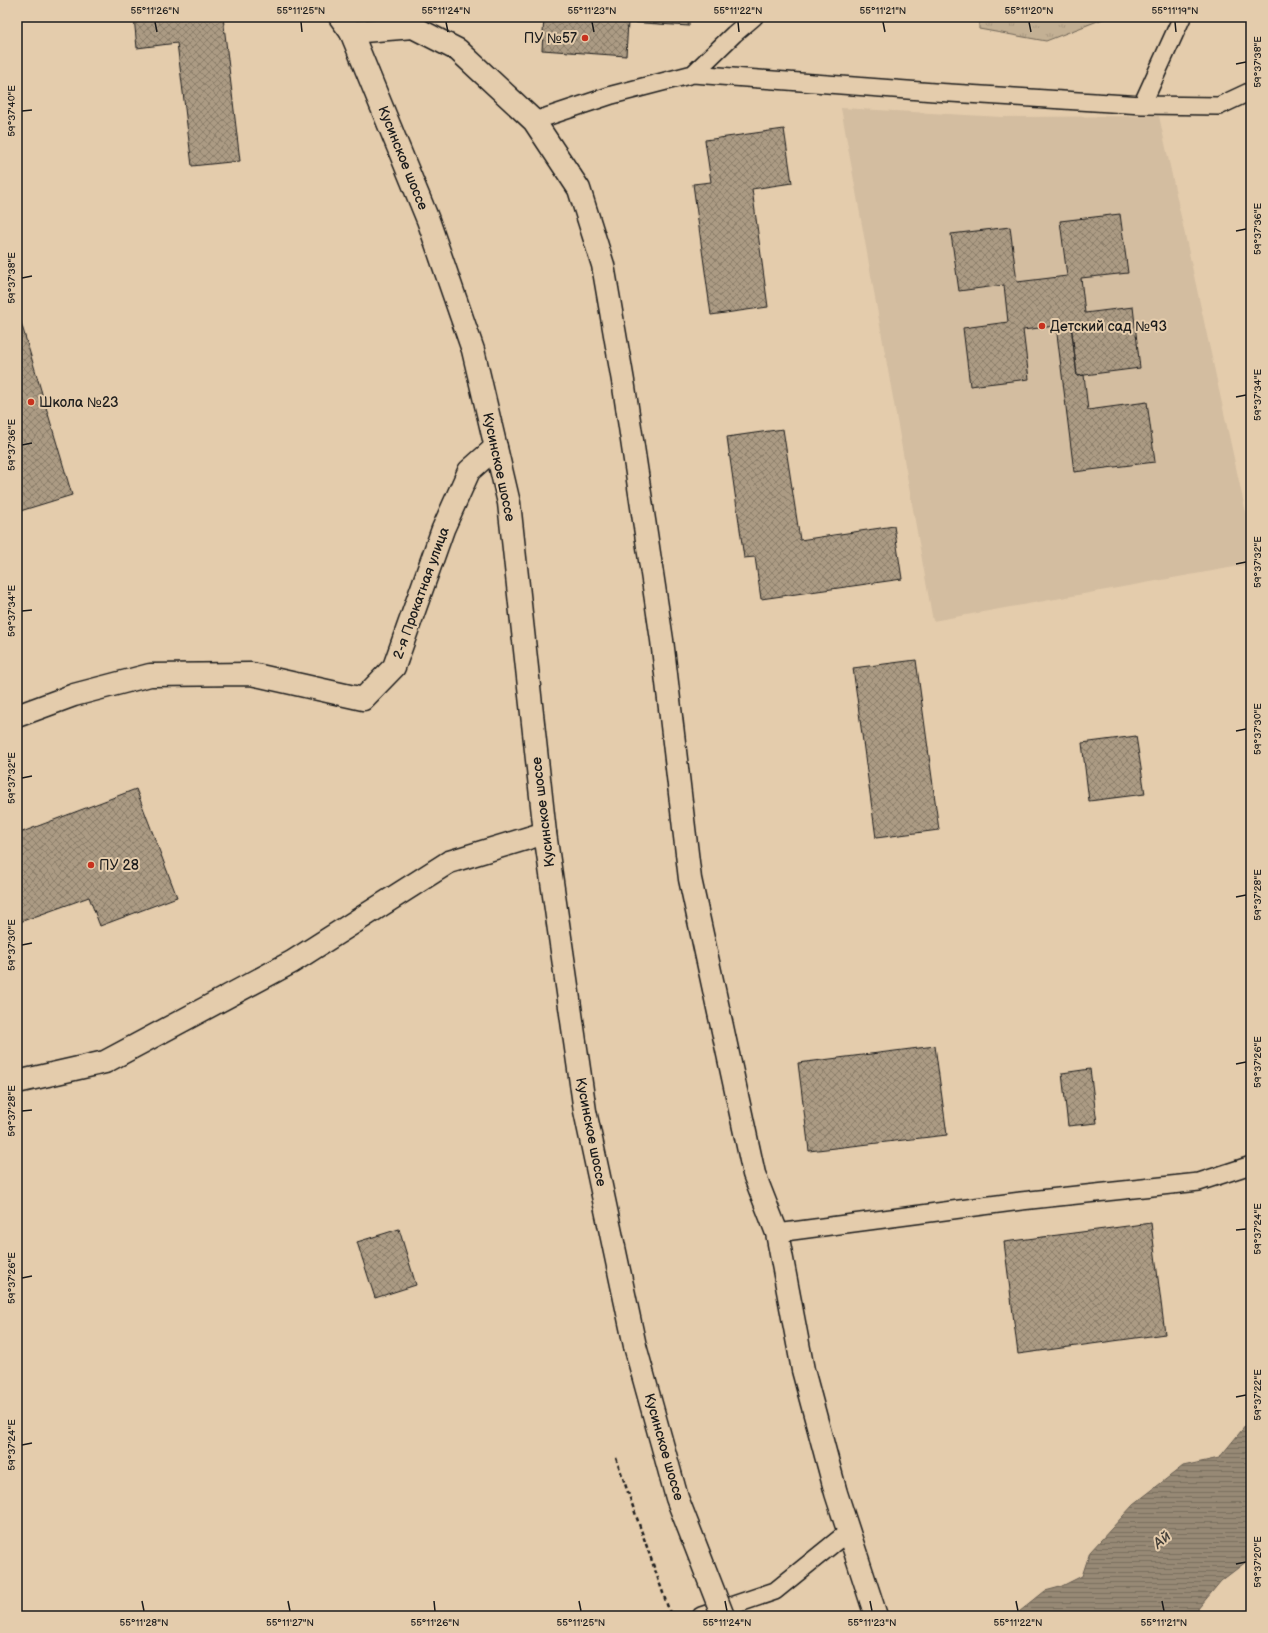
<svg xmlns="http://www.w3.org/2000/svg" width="1268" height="1633" font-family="'Balsamiq Sans',sans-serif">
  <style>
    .built { fill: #d3bda0 }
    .grass { fill: url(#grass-tufts); stroke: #706658 }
    .water { fill: url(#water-rules); stroke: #665d51 }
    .building { fill: url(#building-cross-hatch); stroke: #1c1c1c }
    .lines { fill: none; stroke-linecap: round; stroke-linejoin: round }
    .service-casing { stroke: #1c1c1c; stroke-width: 20 }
    .minor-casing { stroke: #1c1c1c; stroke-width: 25 }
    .secondary-casing { stroke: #1c1c1c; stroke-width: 25 }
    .path { stroke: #1c1c1c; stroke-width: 2.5; stroke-dasharray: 4 3; stroke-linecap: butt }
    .service { stroke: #e4ccac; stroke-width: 17 }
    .minor { stroke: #e4ccac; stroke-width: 22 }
    .secondary { stroke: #e4ccac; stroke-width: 22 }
    .secondary-bridge-casing { stroke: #1c1c1c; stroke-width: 25; stroke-linecap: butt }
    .secondary-bridge { stroke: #e4ccac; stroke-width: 22 }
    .ticks { fill: none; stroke: #1c1c1c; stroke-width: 1.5 }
    .poi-dot { fill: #c8321e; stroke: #e4ccac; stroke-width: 1.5 }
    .labels { text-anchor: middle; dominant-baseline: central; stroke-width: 4; stroke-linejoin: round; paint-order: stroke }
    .poi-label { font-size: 14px; fill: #1c1c1c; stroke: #e4ccac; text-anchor: start }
    .street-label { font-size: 14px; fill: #1c1c1c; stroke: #e4ccac }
    .water-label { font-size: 15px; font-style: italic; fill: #413d37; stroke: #e4ccac }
    .neatline { fill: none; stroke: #1c1c1c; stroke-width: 1.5 }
    .ticks-label { font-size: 10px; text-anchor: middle; fill: #1c1c1c }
  </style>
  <defs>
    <pattern id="grass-tufts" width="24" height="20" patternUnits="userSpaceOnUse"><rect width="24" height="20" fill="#c3b094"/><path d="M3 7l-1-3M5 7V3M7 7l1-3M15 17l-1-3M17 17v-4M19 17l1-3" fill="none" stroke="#a7977f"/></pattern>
    <pattern id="water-rules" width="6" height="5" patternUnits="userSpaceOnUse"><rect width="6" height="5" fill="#978975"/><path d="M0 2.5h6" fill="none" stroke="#7a6f5f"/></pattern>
    <pattern id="building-cross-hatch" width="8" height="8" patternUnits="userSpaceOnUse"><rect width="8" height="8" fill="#ac9b84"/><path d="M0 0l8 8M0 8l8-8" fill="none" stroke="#8b7e6b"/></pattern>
  </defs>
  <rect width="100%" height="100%" fill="#e4ccac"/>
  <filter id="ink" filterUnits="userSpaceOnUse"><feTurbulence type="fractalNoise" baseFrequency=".025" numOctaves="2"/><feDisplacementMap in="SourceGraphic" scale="8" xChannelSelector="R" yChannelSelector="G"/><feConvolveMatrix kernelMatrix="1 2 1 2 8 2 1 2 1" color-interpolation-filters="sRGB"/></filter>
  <g filter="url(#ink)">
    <path class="built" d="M841,108L1002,117L1159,116L1251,536V564L933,621Z"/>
    <path class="grass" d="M979,17H1108L1046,41L979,29Z"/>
    <path class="water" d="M1251,1419V1558L1221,1581L1192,1616H1014L1045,1591L1060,1587L1082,1576L1090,1552L1134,1504L1183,1466L1219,1458Z"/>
    <path class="building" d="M134,17H223L240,161L192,166L177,43L137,48Z
      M544,17H689V26L628,22L626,56L542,50Z
      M784,129L792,183L752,189L768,307L711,315L693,184L711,182L705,140Z
      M1120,214L1128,273L1081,278L1085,313L1133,307L1140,368L1077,376L1071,324L1023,330L1029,379L970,386L963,328L1008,322L1004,285L959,291L951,234L1010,227L1017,282L1067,276L1060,221Z
      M17,309L72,495L17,512Z
      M1071,324L1077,376L1084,375L1088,410L1147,402L1155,462L1074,472L1056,326Z
      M783,429L800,540L894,526L902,579L761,599L755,557L744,558L727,437Z
      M916,660L939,830L876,838L853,668Z
      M1136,736L1145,794L1089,801L1082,743Z
      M136,789L177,897L100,926L89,897L17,923V834Z
      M935,1046L947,1135L809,1151L798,1063Z
      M1090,1069L1097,1123L1068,1126L1062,1073Z
      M1151,1223L1165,1334L1018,1354L1004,1242Z
      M399,1229L416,1285L375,1298L357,1242Z"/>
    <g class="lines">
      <defs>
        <path id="service" d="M693,74L734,34L754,17
          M1142,105L1219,106L1251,91
          M534,121L612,95L693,74L934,92L1142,105L1182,17
          M777,1233L1021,1201L1199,1182L1251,1165
          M701,1616L775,1591L849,1531"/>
        <path id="minor" d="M351,32L413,27L458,50L534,121L579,189L603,265L624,387L662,640L690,879L754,1174L777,1233L803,1370L836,1493L876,1616
          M17,716L74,695L150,675L251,674L363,699L394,667L443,529L469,471L496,447
          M17,1082L105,1062L292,962L449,862L545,833"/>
        <path id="secondary" d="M340,17L351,32L428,220L473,350L509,503L545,833L585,1111L635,1346"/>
      </defs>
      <use href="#service" class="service-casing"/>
      <use href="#minor" class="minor-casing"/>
      <use href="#secondary" class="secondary-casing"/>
      <path class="path" d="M616,1458L671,1616"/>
      <use href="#service" class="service"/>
      <use href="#minor" class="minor"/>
      <use href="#secondary" class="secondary"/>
      <defs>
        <path id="secondary-bridge" d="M635,1346L677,1498L723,1616"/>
      </defs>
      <use href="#secondary-bridge" class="secondary-bridge-casing"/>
      <use href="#secondary-bridge" class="secondary-bridge"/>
    </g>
  </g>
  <path class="ticks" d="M155,22L157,32M301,22L302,32M446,22L448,32M592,22L594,32M738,22L739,32M883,22L885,32M1029,22L1031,32M1175,22L1176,32M1236,64L1246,62M22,111L32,110M1236,231L1246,229M22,278L32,276M1236,397L1246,395M22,445L32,443M1236,564L1246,562M22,611L32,610M1236,731L1246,729M22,778L32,776M1236,897L1246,895M22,945L32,943M1236,1064L1246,1062M22,1111L32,1110M1236,1230L1246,1229M22,1278L32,1276M1236,1397L1246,1395M22,1445L32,1443M1236,1564L1246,1562M142,1601L144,1611M288,1601L290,1611M434,1601L435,1611M579,1601L581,1611M725,1601L727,1611M870,1601L872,1611M1016,1601L1018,1611M1162,1601L1164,1611"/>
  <g class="poi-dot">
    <circle cx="585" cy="38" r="4"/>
    <circle cx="1042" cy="326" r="4"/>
    <circle cx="31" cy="402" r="4"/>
    <circle cx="91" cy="865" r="4"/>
  </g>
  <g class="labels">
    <g class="poi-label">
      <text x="577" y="38" text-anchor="end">ПУ №57</text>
      <text x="1050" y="326">Детский сад №93</text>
      <text x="39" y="402">Школа №23</text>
      <text x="99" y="865">ПУ 28</text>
    </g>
    <g class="street-label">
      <text transform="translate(403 158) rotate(68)">Кусинское шоссе</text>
      <text transform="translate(499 467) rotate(78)">Кусинское шоссе</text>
      <text transform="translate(421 593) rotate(-70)">2-я Прокатная улица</text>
      <text transform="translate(543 812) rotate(-97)">Кусинское шоссе</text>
      <text transform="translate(591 1132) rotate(79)">Кусинское шоссе</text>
      <text transform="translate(664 1447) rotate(74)">Кусинское шоссе</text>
    </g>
    <g class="water-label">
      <text transform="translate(1162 1540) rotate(-41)">Ай</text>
    </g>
  </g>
  <rect width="1268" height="1633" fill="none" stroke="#e4ccac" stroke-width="44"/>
  <rect x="22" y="22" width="1224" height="1589" class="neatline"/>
  <g class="ticks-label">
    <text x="155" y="14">55°11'26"N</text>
    <text x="301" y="14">55°11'25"N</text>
    <text x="446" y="14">55°11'24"N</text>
    <text x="592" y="14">55°11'23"N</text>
    <text x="738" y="14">55°11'22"N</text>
    <text x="883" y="14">55°11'21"N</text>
    <text x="1029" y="14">55°11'20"N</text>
    <text x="1175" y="14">55°11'19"N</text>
    <text transform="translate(1257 62) rotate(-90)" y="4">59°37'38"E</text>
    <text transform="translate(11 111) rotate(-90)" y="4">59°37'40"E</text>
    <text transform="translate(1257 229) rotate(-90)" y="4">59°37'36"E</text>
    <text transform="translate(11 278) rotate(-90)" y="4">59°37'38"E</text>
    <text transform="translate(1257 395) rotate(-90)" y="4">59°37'34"E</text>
    <text transform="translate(11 445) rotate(-90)" y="4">59°37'36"E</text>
    <text transform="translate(1257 562) rotate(-90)" y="4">59°37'32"E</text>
    <text transform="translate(11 611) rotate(-90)" y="4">59°37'34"E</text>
    <text transform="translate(1257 729) rotate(-90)" y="4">59°37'30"E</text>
    <text transform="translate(11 778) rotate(-90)" y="4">59°37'32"E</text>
    <text transform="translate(1257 895) rotate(-90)" y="4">59°37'28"E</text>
    <text transform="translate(11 945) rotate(-90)" y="4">59°37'30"E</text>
    <text transform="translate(1257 1062) rotate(-90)" y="4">59°37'26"E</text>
    <text transform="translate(11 1111) rotate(-90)" y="4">59°37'28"E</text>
    <text transform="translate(1257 1229) rotate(-90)" y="4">59°37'24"E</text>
    <text transform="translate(11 1278) rotate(-90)" y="4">59°37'26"E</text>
    <text transform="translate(1257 1395) rotate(-90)" y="4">59°37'22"E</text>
    <text transform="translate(11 1445) rotate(-90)" y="4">59°37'24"E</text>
    <text transform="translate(1257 1562) rotate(-90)" y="4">59°37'20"E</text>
    <text x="144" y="1626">55°11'28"N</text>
    <text x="290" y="1626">55°11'27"N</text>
    <text x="435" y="1626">55°11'26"N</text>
    <text x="581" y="1626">55°11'25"N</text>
    <text x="727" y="1626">55°11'24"N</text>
    <text x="872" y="1626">55°11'23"N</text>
    <text x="1018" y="1626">55°11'22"N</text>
    <text x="1164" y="1626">55°11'21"N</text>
  </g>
</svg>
